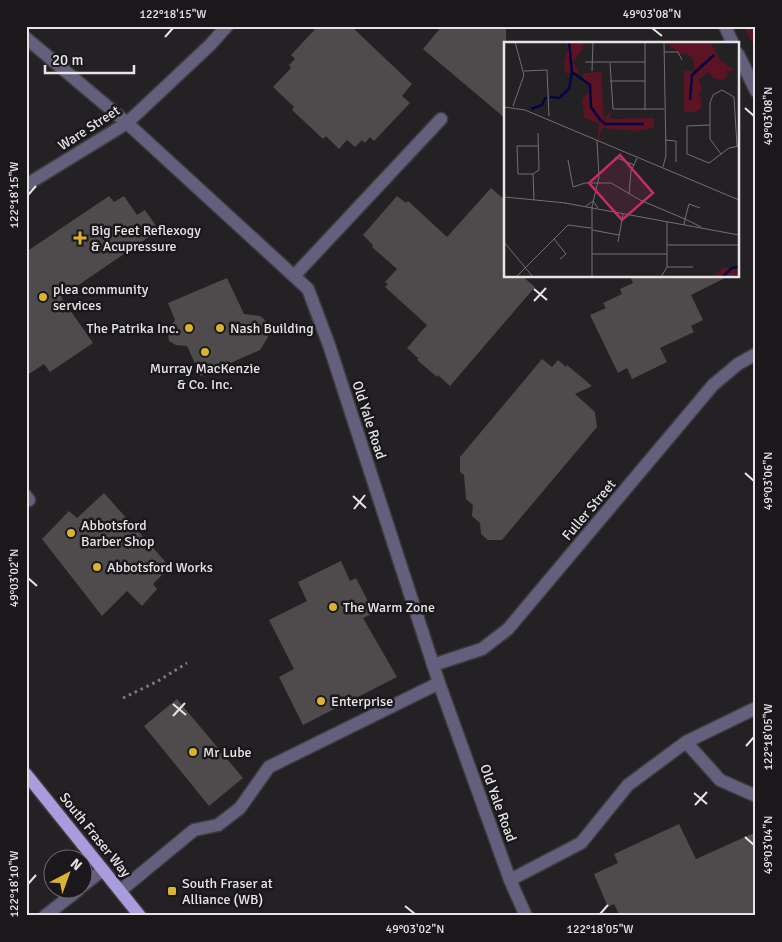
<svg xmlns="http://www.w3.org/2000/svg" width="782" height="942" font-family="Signika,sans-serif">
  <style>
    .green { fill: #5c1324 }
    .building { fill: #4f4a4c }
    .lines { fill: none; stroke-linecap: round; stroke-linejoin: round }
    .minor-casing { stroke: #3f3c3f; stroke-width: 15 }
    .major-casing { stroke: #3f3c3f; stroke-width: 15 }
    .path { stroke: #7e7b7e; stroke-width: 3; stroke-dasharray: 2.5 4; stroke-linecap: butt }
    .minor { stroke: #655f7e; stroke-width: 12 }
    .major { stroke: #a99cdd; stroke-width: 12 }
    .ticks { fill: none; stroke: #e6e4e7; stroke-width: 2 }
    .poi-dot { fill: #dab333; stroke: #1a181b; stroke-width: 2 }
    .labels { text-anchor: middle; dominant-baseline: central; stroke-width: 5; stroke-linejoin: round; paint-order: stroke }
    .street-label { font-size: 14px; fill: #e6e4e7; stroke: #1a181b }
    .poi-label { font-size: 14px; fill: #e6e4e7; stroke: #1a181b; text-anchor: start }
    .inset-river { fill: none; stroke: #030642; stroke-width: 2.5 }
    .inset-road { fill: none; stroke: #726f72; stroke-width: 1 }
    .view { fill: #c62c69; fill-opacity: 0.15; stroke: #c62c69; stroke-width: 2.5 }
    .inset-edge { fill: none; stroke: #e6e4e7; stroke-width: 2.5 }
    .neatline { fill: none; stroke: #e6e4e7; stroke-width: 2 }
    .ticks-label { font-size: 12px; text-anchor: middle; fill: #e6e4e7 }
  </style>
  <rect width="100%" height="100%" fill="#242124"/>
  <path class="green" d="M744,26H756V51Z"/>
  <path class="building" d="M318,26H351L412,84L402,96L410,103L374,141L370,137L365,143L362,140L355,147L347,140L339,149L326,136L323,139L292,110L294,107L273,87L291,68L289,65L295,59L291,55Z
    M442,26H506V119L423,49Z
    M491,188L506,201V276H522L535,287L450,386L438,375L437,377L417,360L418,358L407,348L427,325L385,287L388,284L385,282L397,269L372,247L373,245L363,235L397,196L406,203L408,201L447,237Z
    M109,196L114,202L124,196L137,215L145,210L159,230L61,297L93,343L50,372L44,364L26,376V252Z
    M630,276H729L691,295L703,320L691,326L694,332L660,348L667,362L632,379L627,368L618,373L590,315L606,308L603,303L622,294L620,289L633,283Z
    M227,278L244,314L260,316L264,319L270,327V332L268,337L260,350L201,376L187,346L176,345L169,341L168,333L169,330L175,320L168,303Z
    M542,359L552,367L558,360L566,367L567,365L592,386L575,394L595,412L597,427L502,540H488L481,534L480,523L472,516L473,505L466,499L464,475L460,472V457Z
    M104,493L170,567L153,584L157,589L142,606L127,591L102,616L42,539L69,511L77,518Z
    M341,561L350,581L356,578L374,613L363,618L397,677L303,725L279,677L294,669L269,620L307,601L298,582Z
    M177,699L243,778L209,806L144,726Z
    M679,824L696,859L756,832V916H620L614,904L608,907L594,874L618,863L614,854Z"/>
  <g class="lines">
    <defs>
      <path id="minor" d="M725,26L733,44
        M26,38L127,123L308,289L329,345L439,683L510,880L526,916
        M738,54L756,91
        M26,185L127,123L210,45L227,26
        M294,276L441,119
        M26,496L29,500
        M433,665L482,649L508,629L713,385L738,364L756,354
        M686,742L720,780L756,796
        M510,880L581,843L628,785L686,742L756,708
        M82,886L103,870
        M120,891L194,830L218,825L240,808L269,767L439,683
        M45,916L78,890"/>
      <path id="major" d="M26,774L140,916"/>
    </defs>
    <use href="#minor" class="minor-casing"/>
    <use href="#major" class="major-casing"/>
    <path class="path" d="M123,698L158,681L187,663"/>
    <use href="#minor" class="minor"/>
    <use href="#major" class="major"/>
  </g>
  <path class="ticks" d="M652,28L662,36M165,37L173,28M745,108L754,116M28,195L36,186M534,289L547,300M534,301L546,288M745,473L754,481M353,496L366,508M354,509L365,495M28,578L37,586M173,704L186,715M173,716L185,703M746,746L754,737M694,793L707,804M695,805L707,792M745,837L754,845M28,884L36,875M405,906L415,914M600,914L608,905"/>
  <g class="poi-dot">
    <path d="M77.5 230.5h5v5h5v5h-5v5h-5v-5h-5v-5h5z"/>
    <circle cx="43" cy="297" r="5"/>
    <circle cx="189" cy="328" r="5"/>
    <circle cx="220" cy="328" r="5"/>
    <circle cx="205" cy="352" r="5"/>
    <circle cx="71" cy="533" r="5"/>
    <circle cx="97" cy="567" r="5"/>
    <circle cx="333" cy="607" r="5"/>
    <circle cx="321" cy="701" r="5"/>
    <circle cx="193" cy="752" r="5"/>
    <rect x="167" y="886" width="10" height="10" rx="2.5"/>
  </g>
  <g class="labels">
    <g class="street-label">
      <text transform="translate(89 128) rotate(-33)">Ware Street</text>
      <text transform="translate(369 420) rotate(72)">Old Yale Road</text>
      <text transform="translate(589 510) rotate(-50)">Fuller Street</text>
      <text transform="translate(498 803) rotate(70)">Old Yale Road</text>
      <text transform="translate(95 835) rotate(51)">South Fraser Way</text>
    </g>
    <g class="poi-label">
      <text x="91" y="230">Big Feet Reflexogy<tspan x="91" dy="16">&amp; Acupressure</tspan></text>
      <text x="53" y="289">plea community<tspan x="53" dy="16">services</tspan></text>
      <text x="179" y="328" text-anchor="end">The Patrika Inc.</text>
      <text x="230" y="328">Nash Building</text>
      <text x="205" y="368" text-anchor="middle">Murray MacKenzie<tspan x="205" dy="16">&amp; Co. Inc.</tspan></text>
      <text x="81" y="525">Abbotsford<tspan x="81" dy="16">Barber Shop</tspan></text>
      <text x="107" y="567">Abbotsford Works</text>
      <text x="343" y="607">The Warm Zone</text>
      <text x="331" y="701">Enterprise</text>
      <text x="203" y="752">Mr Lube</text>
      <text x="182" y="883">South Fraser at<tspan x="182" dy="16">Alliance (WB)</tspan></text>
    </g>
  </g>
  <g transform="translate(504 42)">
    <rect width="235" height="235" fill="#242124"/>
    <path d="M62,0H79V7L69,19L75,31H61L60,20L64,7ZM206,0L216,18L231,29H223L224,34L218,38L209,36L205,30L195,37L198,48L194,53L197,56V66L191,70H180V29H191L188,15L181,11L179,13L162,1ZM97,30L100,77L108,68L105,77L150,76V86L133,89L98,86L94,99L95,81L80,76L78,57L85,51L84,42H79V31ZM235,225V232L227,235H209L219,226Z" fill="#5c1324"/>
    <path class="inset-river" d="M68,30L86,43L87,65L97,79M46,55L55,56L65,47L68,31L65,0M186,58L188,33L210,13M27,67L38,63L42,55M98,79L101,82H140M218,235L228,226L235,225"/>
    <path class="inset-road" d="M160,10H174L178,18M81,20H141M106,21L109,67H160M20,29L43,28L45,74M88,29L89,0M106,39H141M9,64L20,33L11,0M0,65L21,68L235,158M141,68V0M206,83L183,84V112L205,121L225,106L235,104M161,98L172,99V120M217,112L206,97V61L209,53L218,48L230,55L233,104M111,115L130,123M64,118L69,145L81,141H107L136,158L181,177L180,183M159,125L162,113L160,0M29,132H14L13,104H34M29,132L35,128L34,91M29,132L30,158M125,152L127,129L133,116M0,155L62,161M61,161L235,193M82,164L89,159L94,166M88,165L95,135L93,99M196,166L185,162L181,177L197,185M88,188L115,193M50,197L62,212L56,217M0,200L29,235M114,200L119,172M163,203H235M88,212H163M163,225H189M12,235L64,183L87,186M88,235V165M157,235L163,225V180"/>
    <path class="view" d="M116,113L149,151L118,178L85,141Z"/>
    <rect width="235" height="235" class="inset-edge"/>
  </g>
  <rect width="782" height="942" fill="none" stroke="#1a181b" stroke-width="55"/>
  <g transform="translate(68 874) rotate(41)"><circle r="24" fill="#1a181b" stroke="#6c6a6d"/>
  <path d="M0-4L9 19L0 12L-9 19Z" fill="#dab333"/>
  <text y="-8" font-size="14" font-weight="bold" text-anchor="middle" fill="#e6e4e7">N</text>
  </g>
  <path d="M45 65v8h89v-8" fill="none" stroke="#e6e4e7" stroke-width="2.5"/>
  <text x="52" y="65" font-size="15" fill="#e6e4e7" stroke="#1a181b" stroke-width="4" paint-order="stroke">20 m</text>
  <rect x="28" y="28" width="726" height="886" class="neatline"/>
  <g class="ticks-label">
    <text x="173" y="18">122°18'15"W</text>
    <text x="652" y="18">49°03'08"N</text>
    <text transform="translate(768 116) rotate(-90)" y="4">49°03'08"N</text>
    <text transform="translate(14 195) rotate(-90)" y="4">122°18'15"W</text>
    <text transform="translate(768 481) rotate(-90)" y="4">49°03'06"N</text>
    <text transform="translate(14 578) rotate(-90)" y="4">49°03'02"N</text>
    <text transform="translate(768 737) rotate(-90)" y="4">122°18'05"W</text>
    <text transform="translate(768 845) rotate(-90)" y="4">49°03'04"N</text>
    <text transform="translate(14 884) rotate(-90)" y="4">122°18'10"W</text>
    <text x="415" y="933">49°03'02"N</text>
    <text x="600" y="933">122°18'05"W</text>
  </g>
</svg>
